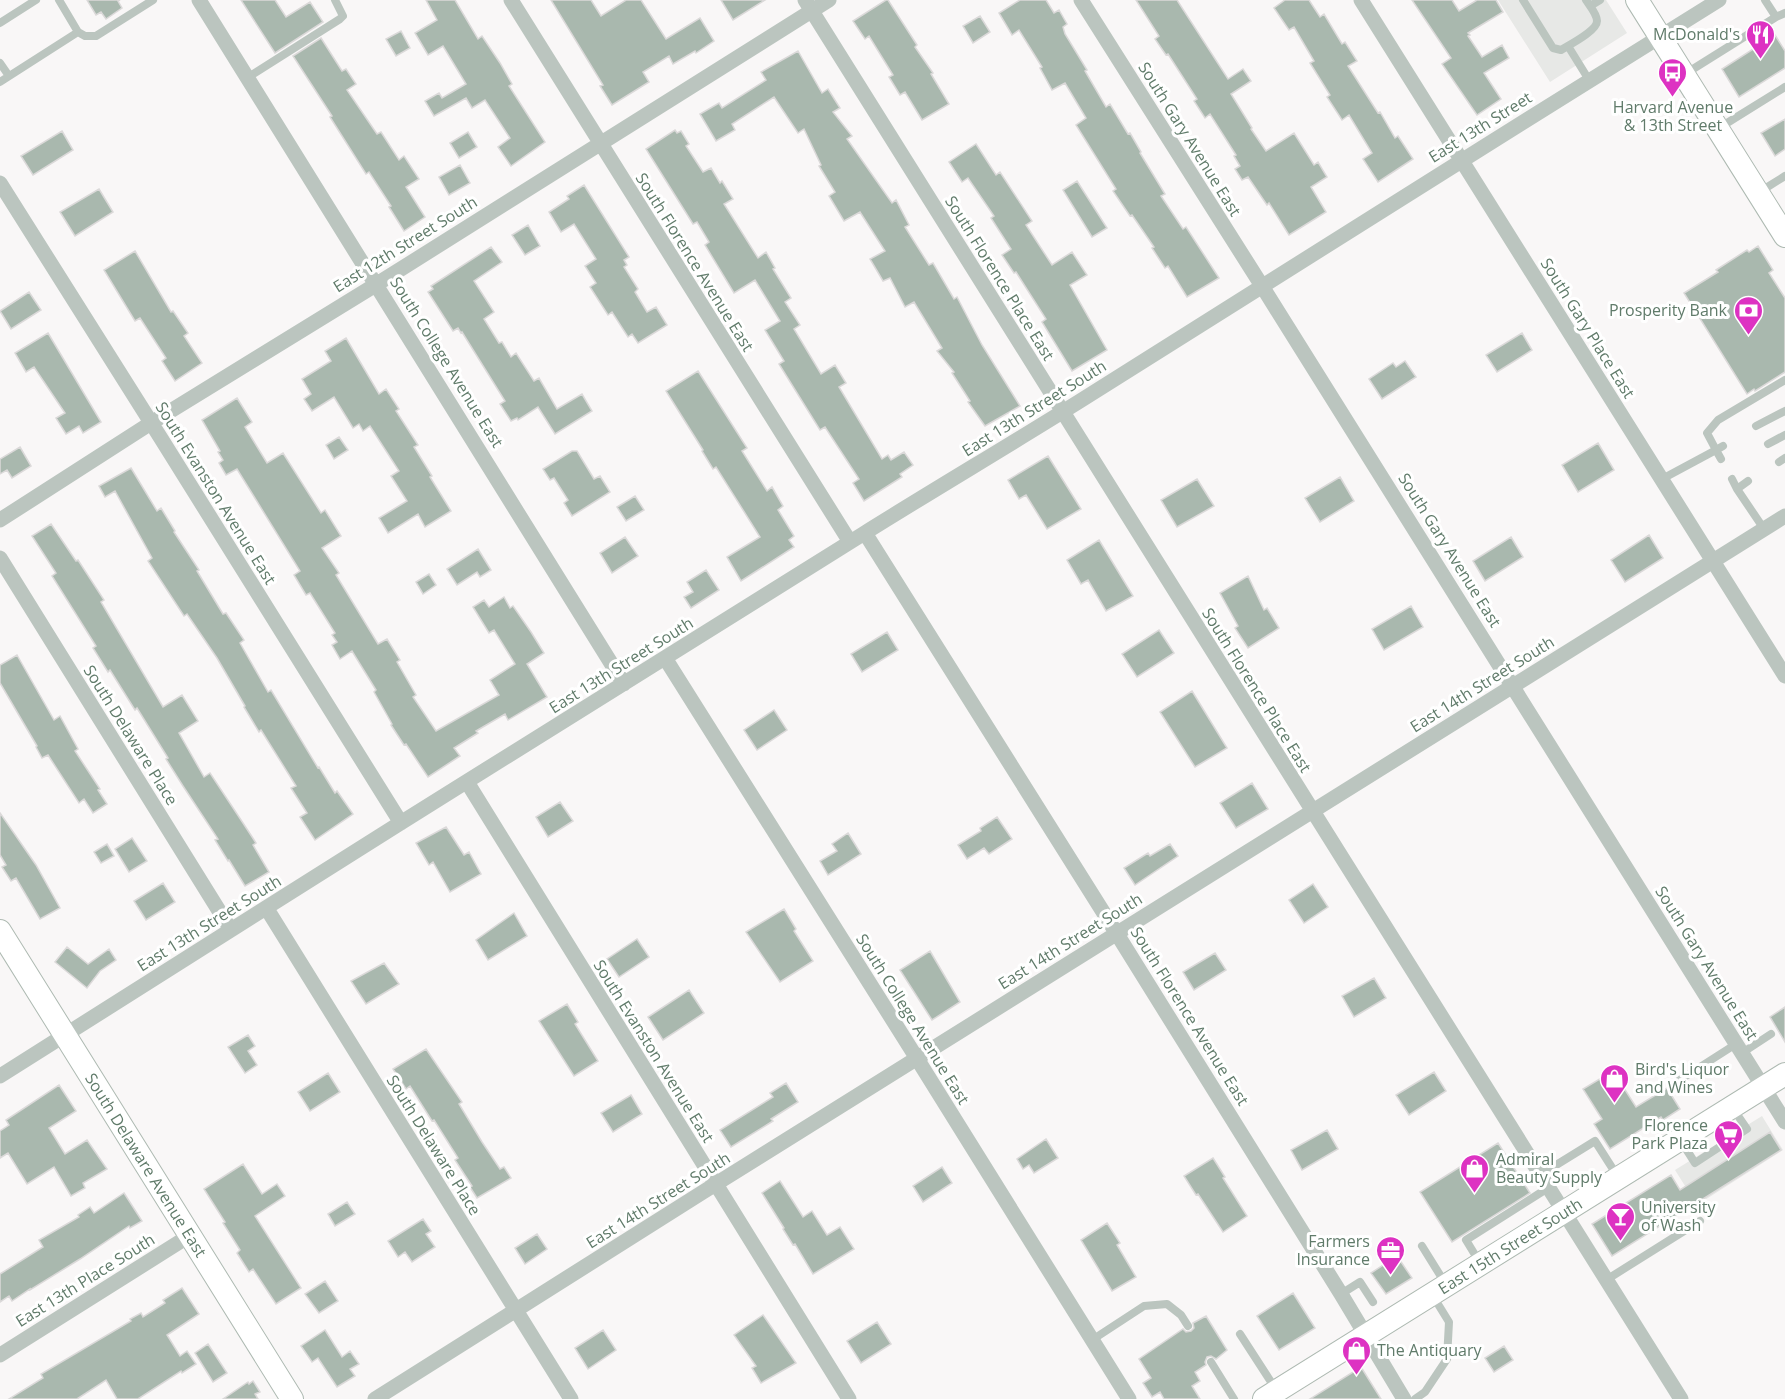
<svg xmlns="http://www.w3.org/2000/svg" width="1785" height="1399" font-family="'Open Sans',sans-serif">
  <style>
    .built { fill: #e7e8e6 }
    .building { fill: #a9b8ae; stroke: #dbd9d9; stroke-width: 1.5 }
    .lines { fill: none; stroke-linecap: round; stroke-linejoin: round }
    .secondary-casing { stroke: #aebab2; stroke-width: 24 }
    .lane { stroke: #bbc5bf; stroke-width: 8 }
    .street { stroke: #bbc5bf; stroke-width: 15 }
    .secondary { stroke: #fff; stroke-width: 22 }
    .labels { text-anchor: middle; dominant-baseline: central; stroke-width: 6; stroke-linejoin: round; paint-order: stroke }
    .poi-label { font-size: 16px; fill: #607b6a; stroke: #fff; text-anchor: end }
    .street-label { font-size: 16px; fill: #607b6a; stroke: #fff }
  </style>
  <rect width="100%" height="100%" fill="#f9f7f7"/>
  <path class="built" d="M1498,0H1606L1627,33L1550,82Z
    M1762,1116L1783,1150L1697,1205L1675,1170Z"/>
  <path class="building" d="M87,0H120L118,1L122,8L106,19L101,12L96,15Z
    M241,0H275L286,17L310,2L323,22L275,53Z
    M426,0H455L478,39L482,36L500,63L512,84L509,86L545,142L511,166L498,147L510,138L485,100L472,108L466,98L434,116L425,101L439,93L442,98L466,84L443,46L428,55L415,33L437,20Z
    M551,0H591L601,16L626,0H641L666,39L700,18L714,41L696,53L695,51L673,64L669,56L643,72L649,82L612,105L600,86L603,85Z
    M721,0H765L733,20Z
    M886,0H888L917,45L915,47L933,73L931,74L949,104L922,120L905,92L900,95L889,77L893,75L869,36L865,39L853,21Z
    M1020,0H1046L1054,13L1059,10L1067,24L1063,27L1065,34L1087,70L1085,71L1106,107L1110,104L1128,134L1130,133L1141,152L1140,153L1165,194L1161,196L1183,229L1186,227L1219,278L1187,297L1168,266L1165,268L1152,248L1154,247L1132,215L1130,216L1113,191L1116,189L1076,125L1086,118L1065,83L1052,90L1040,68L1042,67L1019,30L1012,35L999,13Z
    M1136,0H1177L1228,79L1243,69L1251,81L1231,94L1252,128L1251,129L1266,151L1294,133L1314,165L1318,162L1327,177L1311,187L1326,212L1289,235L1269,203L1267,205L1248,177L1242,180L1235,169L1240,166L1234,156L1236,155L1210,114L1205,118L1194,101L1197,99L1168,54L1166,55L1155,39L1159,36Z
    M1285,0H1309L1320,17L1324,14L1342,44L1345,42L1357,61L1348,66L1378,113L1380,112L1395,138L1398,136L1413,159L1378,182L1363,159L1372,153L1349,115L1342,120L1327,97L1330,95L1310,63L1314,61L1294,27L1289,30L1274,8Z
    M1412,0H1452L1459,11L1477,0H1496L1503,12L1468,33L1470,35L1468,36L1482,57L1502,45L1509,58L1484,73L1501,99L1477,115L1442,64L1451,58Z
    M980,16L990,32L973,43L963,26Z
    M401,31L410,48L396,56L386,39Z
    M1775,35L1785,51V68L1739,97L1722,69Z
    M321,38L342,71L346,69L356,84L347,90L377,134L381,132L399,160L404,156L419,179L406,187L425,217L404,231L389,207L391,206L369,172L366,174L330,117L332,116L293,56Z
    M798,51L822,93L828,89L840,108L833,112L852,136L847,139L892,203L896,200L909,225L905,227L929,265L933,263L954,299L957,297L982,345L1020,406L985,426L968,402L970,401L952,373L954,372L937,351L942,348L914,302L905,307L890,278L883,281L870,259L885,251L860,212L844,221L829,196L835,192L819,166L821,165L804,129L798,133L774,97L732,124L735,130L716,141L700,114L719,103L722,108L766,80L761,72Z
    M1785,119V149L1775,156L1761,133Z
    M675,130L677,133L681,131L689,144L686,146L703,172L711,168L720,183L722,181L733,199L724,204L758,258L766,252L775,268L773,269L791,298L785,302L800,325L794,329L821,374L835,365L846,383L839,387L882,459L888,455L891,460L904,452L913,465L900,474L902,477L864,501L853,483L859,479L825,427L820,430L779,364L784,361L765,330L780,321L755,280L734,293L705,245L709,242L697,222L693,224L646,149Z
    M62,131L73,150L33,175L21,156Z
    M468,132L477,147L459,158L450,143Z
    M976,144L996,175L1000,172L1032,221L1026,225L1052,265L1072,252L1087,275L1070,285L1107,350L1072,371L1042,322L1046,319L1016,272L1014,273L1002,255L1011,249L991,218L994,216L968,178L962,182L949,162Z
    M460,165L470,183L449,195L439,177Z
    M1077,181L1107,228L1092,237L1063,190Z
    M584,185L629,257L624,260L627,265L624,267L638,289L635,292L647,312L656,307L667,325L638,343L632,334L628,337L612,312L608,315L590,287L596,283L585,266L596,259L574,224L561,232L549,212L569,199L567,196Z
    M99,189L113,212L75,236L60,212Z
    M528,225L540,246L525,255L512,235Z
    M1758,246L1773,270L1769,273L1785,298V372L1755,391L1754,389L1747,394L1684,293L1718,272L1716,270L1747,250L1749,252Z
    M491,247L502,262L474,281L494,312L484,319L499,343L502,342L511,357L516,353L534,381L539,378L557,409L582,394L592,411L555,434L538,407L518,420L517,418L511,421L500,404L505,401L462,332L461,333L458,328L453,331L428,292L433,289L431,286Z
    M135,251L171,312L173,311L188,333L184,336L202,363L175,381L162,361L166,358L140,318L135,321L104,270Z
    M29,292L41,310L11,329L0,311Z
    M48,333L101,422L83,433L79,426L66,434L56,418L65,413L34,367L26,372L15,353Z
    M1522,333L1532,350L1497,372L1486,355Z
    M346,338L379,394L386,389L399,409L396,411L418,445L414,447L432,476L430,477L451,511L425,527L418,514L388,533L379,518L407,501L391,476L399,471L370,426L363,431L359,424L353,428L334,397L312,411L304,399L311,394L302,379L331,361L325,351Z
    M1405,361L1416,377L1382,399L1369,379L1393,363L1396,367Z
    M698,371L747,448L742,451L767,491L772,487L783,506L778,510L794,536L789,540L794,547L741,581L727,557L760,537L716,467L713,469L702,451L703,450L666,391Z
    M237,398L252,422L245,427L267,463L283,453L321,513L325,510L341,536L322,548L339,573L336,575L378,644L387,639L400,660L397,662L416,695L413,697L436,731L499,695L490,680L515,664L494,630L489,633L473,607L484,600L489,607L504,597L510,608L513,606L531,632L544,653L527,664L547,697L508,720L505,714L476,731L478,733L454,748L460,756L428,777L406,744L404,745L391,725L392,724L374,692L376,690L352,651L340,659L332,645L337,642L332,635L335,633L310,593L306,595L294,575L300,571L237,469L226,475L219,463L223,460L218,452L220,451L202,420Z
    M339,437L348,450L334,459L326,445Z
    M1598,443L1614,470L1578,492L1562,465Z
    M20,447L31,466L12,478L7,470L0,474V459Z
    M572,451H577L594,479L600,476L610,492L572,516L564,503L568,500L554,478L550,480L543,469Z
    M1048,456L1081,509L1047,529L1026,495L1019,499L1008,480Z
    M131,468L157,511L161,508L175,531L174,532L199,570L197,571L223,614L226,613L244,640L240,643L268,692L271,690L318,768L319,767L335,793L337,791L353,814L315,840L300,817L307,813L291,788L296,786L261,730L259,732L244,707L245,706L217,658L187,614L184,616L148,561L152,558L115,491L105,497L99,486Z
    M1340,477L1354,501L1320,522L1305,498Z
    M1197,479L1214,506L1177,527L1161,500Z
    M635,496L644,510L626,521L617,507Z
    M51,524L76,561L78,560L104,600L101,602L163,707L182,695L198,721L179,733L204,777L210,773L243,823L256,843L253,845L269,872L245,886L229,860L228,861L215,840L218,839L183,786L166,759L168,758L137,708L135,710L110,670L108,672L93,648L96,646L52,576L56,573L32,536Z
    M1649,535L1663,558L1625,582L1611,560Z
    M625,537L638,556L612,573L600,553Z
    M1511,537L1523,557L1485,581L1473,561Z
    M1099,540L1133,596L1106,611L1088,580L1081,584L1067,560Z
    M478,549L491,570L480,577L477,572L457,585L447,569Z
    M706,570L719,590L691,608L684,597L693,592L687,582Z
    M429,574L436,585L423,594L416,582Z
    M1248,576L1264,610L1267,608L1279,628L1248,648L1235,628L1238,626L1220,593Z
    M1411,606L1423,627L1384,650L1372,629Z
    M1159,630L1174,653L1137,677L1122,654Z
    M887,632L898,650L862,672L851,654Z
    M17,655L54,720L60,716L78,749L75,751L100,789L98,790L107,804L93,813L84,799L79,803L48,755L42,758L36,747L37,746L0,683V665Z
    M1192,691L1227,748L1195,767L1160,712Z
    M774,710L787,730L757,750L744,730Z
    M1252,783L1268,809L1236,828L1220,803Z
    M560,802L573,821L548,837L536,817Z
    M0,813L36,865L60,908L40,919L16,878L11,881L2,867L6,865L0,855Z
    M997,817L1012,839L989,854L984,848L967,859L958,845L981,831L980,828Z
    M446,827L464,855L469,852L481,874L450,892L433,862L429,865L416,843Z
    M848,833L861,854L828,875L820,861L837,851L832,844Z
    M132,838L147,861L129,872L115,849Z
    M107,844L114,856L101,863L94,852Z
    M1170,844L1178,856L1135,885L1124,868L1148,853L1150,856Z
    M163,883L175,902L146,920L134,901Z
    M1313,884L1328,907L1304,923L1289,900Z
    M784,909L796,929L794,931L813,961L780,982L746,932Z
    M514,913L527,936L488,960L476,940Z
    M637,939L649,957L619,977L607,959Z
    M67,947L88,964L109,949L116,960L100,971L87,988L55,962Z
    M930,951L960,1002L932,1020L900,970Z
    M1215,953L1226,970L1194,990L1183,972Z
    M384,963L399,984L366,1004L351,981Z
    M1374,978L1386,998L1354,1017L1342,996Z
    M689,990L704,1013L663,1040L648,1017Z
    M567,1004L578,1022L575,1024L598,1061L574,1076L539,1021Z
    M1785,1007V1042L1770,1017Z
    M248,1035L255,1046L248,1051L257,1065L245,1073L228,1047Z
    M426,1049L462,1102L459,1104L482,1142L500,1169L504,1167L511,1178L477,1198L470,1187L472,1186L455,1160L458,1158L434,1120L432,1121L410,1086L406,1089L393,1069Z
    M1613,1071L1636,1107L1667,1088L1680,1109L1663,1120L1661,1117L1610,1149L1594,1124L1602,1119L1583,1089Z
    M1434,1072L1446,1091L1409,1115L1396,1095Z
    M328,1073L340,1092L310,1111L298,1092Z
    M786,1083L798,1102L771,1119L773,1121L731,1147L720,1130L773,1097L770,1093Z
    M59,1085L76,1111L49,1128L65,1154L87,1140L107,1169L83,1183L85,1188L71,1196L54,1167L27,1184L8,1153L0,1158V1131L9,1125L6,1120Z
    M631,1095L642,1114L613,1132L601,1113Z
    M1327,1130L1338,1149L1302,1170L1291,1150Z
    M1770,1132L1781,1150L1612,1256L1592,1224L1671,1175L1680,1190Z
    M1046,1139L1058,1158L1034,1173L1029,1165L1023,1169L1017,1159Z
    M1498,1143L1530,1193L1452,1242L1420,1192Z
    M1213,1158L1225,1177L1223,1178L1247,1216L1223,1232L1198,1194L1196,1195L1184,1176Z
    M243,1164L262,1194L277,1184L285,1196L255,1216L301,1288L276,1304L253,1269L249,1272L237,1253L240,1250L223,1223L225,1222L204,1189Z
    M942,1167L952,1183L923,1202L913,1186Z
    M780,1181L803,1217L812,1211L827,1235L840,1227L854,1249L813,1274L795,1244L793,1245L783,1229L784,1228L762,1193Z
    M124,1193L142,1221L130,1228L129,1226L80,1259L30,1290V1289L12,1301L9,1296L0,1302V1274L43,1247L39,1240L79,1217L78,1215L90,1207L94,1213Z
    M347,1202L355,1214L335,1226L328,1214Z
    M423,1219L431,1231L426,1234L435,1247L412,1262L405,1252L398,1257L388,1241Z
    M1107,1223L1120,1243L1117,1245L1136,1277L1112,1291L1081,1240Z
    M537,1234L547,1249L525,1264L515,1248Z
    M1397,1256L1412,1278L1386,1294L1371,1273Z
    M325,1281L338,1301L319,1313L305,1294Z
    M182,1288L199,1314L167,1335L180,1356L187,1351L196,1364L182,1373L181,1371L138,1399H117L106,1380L77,1399H9L43,1378L41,1374L131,1321L130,1319L141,1313L143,1317L165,1303L163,1300Z
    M1293,1293L1315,1328L1279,1350L1257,1316Z
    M763,1315L796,1363L761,1383L752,1368L756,1366L734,1335Z
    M1206,1316L1227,1350L1216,1359L1211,1356L1207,1357L1205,1362L1206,1365L1195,1372L1200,1381L1192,1386L1200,1399H1164L1160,1392L1152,1397L1143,1383L1151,1378L1139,1359L1183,1329L1186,1332L1191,1331L1194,1328L1193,1323Z
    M877,1322L891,1344L861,1363L847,1341Z
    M325,1330L342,1357L350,1351L359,1364L350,1369L355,1376L337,1387L318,1358L312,1362L301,1346Z
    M603,1330L616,1350L588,1369L575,1348Z
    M208,1344L227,1373L213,1382L195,1353Z
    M1504,1346L1513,1360L1494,1372L1485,1358Z
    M1361,1367L1381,1399H1310Z
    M253,1381L260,1392L255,1394L258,1399H223L248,1382L249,1384Z"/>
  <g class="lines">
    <defs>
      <path id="secondary" d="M1637,0L1785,236
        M0,931L292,1399
        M1264,1399L1785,1074"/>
    </defs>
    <use href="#secondary" class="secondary-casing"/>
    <path class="lane" d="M59,0L78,32L85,36H96L153,0
      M1523,0L1553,48L1561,50C1569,45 1597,31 1597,21C1597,14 1590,6 1586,0
      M1765,0L1776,17
      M1590,6L1600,0
      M0,23L36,0
      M1568,46L1589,80
      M0,63L9,76
      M1685,74L1776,17L1785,13
      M247,78L340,19L343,16L335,0
      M0,82L78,32
      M1719,128L1785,87
      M1761,191L1785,176
      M1756,426L1785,411
      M1768,444L1785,435
      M1721,459L1716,450L1723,446
      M1779,462L1785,458
      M1662,479L1716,450L1707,433L1718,420L1785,380
      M1732,479L1737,489
      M1748,481L1737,489L1764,529
      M1742,1053L1771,1034
      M1675,1083L1736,1044
      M1681,1141L1695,1163L1747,1129L1734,1110
      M1540,1175L1595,1141L1618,1177
      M1422,1246L1445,1283
      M1480,1263L1466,1240L1548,1188
      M1606,1280L1700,1221
      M1341,1294L1360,1282L1373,1302
      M1240,1334L1275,1388
      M1092,1340L1144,1306L1167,1304L1181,1315L1188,1326
      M1211,1362L1234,1399
      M1415,1399L1425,1392L1447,1359L1449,1322L1433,1296"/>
    <path class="street" d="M199,0L624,684
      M511,0L850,542
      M805,0L1681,1399
      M1081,0L1262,286L1785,1122
      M1361,0L1785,676
      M0,183L162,440L401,823
      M0,520L151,423L377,284L829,0
      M865,533L1117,934L1341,1294L1404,1399
      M0,558L231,930
      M665,658L911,1049L1129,1399
      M467,782L849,1399
      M267,909L571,1399
      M0,1076C287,894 574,713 863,534C935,489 1008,446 1080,401C1293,268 1505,132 1719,0
      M0,1355L189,1236
      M375,1399L703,1192L1785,516"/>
    <use href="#secondary" class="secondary"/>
  </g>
  <defs>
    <symbol id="restaurant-pin" viewBox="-11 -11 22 30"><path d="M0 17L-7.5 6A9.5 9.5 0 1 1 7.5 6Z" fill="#dd32c2" stroke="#fff"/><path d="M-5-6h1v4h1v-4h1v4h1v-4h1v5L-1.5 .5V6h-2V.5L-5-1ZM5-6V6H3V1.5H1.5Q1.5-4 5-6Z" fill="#fff"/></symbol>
    <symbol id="bus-pin" viewBox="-11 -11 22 30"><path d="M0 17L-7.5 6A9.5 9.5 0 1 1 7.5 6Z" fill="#dd32c2" stroke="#fff"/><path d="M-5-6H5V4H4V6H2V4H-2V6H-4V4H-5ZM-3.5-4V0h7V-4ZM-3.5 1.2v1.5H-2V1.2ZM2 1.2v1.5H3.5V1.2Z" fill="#fff"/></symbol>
    <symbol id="bank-pin" viewBox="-11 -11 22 30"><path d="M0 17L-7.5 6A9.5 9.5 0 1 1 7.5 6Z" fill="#dd32c2" stroke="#fff"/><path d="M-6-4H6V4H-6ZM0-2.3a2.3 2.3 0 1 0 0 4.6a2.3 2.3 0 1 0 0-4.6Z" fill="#fff"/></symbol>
    <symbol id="shop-pin" viewBox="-11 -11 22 30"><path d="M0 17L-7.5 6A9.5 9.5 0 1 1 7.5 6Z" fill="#dd32c2" stroke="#fff"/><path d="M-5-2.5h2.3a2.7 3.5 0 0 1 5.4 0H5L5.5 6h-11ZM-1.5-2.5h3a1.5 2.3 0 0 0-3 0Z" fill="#fff"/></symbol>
    <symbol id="supermarket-pin" viewBox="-11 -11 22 30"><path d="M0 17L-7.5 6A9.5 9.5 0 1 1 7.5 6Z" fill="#dd32c2" stroke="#fff"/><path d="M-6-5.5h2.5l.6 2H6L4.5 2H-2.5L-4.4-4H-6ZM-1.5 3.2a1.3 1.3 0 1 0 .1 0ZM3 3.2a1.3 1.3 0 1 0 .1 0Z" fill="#fff"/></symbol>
    <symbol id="bar-pin" viewBox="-11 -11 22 30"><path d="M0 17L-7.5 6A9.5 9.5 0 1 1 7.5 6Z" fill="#dd32c2" stroke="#fff"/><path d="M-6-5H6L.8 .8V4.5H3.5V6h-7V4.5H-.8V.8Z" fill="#fff"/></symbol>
    <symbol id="office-pin" viewBox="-11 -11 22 30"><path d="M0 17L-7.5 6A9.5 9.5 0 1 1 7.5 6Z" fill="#dd32c2" stroke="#fff"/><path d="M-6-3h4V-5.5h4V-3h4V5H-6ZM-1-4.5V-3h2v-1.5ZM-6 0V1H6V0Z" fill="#fff"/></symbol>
  </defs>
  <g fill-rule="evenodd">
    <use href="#restaurant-pin" x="1744" y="18" width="33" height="45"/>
    <use href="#bus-pin" x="1656" y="56" width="33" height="45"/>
    <use href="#bank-pin" x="1732" y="294" width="33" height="45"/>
    <use href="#shop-pin" x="1598" y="1062" width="33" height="45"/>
    <use href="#supermarket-pin" x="1712" y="1118" width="33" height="45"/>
    <use href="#shop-pin" x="1458" y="1152" width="33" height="45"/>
    <use href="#bar-pin" x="1604" y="1200" width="33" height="45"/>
    <use href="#office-pin" x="1374" y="1234" width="33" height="45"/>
    <use href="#shop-pin" x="1340" y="1334" width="33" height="45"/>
  </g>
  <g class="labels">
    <g class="poi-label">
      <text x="1740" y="34">McDonald's</text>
      <text x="1673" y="107" text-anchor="middle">Harvard Avenue<tspan x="1673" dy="18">&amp; 13th Street</tspan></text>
      <text x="1727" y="310">Prosperity Bank</text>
      <text x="1635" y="1069" text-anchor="start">Bird's Liquor<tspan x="1635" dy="18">and Wines</tspan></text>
      <text x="1708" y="1125">Florence<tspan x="1708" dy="18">Park Plaza</tspan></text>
      <text x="1496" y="1159" text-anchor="start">Admiral<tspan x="1496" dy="18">Beauty Supply</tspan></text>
      <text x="1641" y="1207" text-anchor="start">University<tspan x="1641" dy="18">of Wash</tspan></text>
      <text x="1370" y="1241">Farmers<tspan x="1370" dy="18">Insurance</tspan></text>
      <text x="1377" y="1350" text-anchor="start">The Antiquary</text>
    </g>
    <g class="street-label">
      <text transform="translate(1480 127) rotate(-32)">East 13th Street</text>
      <text transform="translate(1190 139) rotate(58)">South Gary Avenue East</text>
      <text transform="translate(405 244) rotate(-32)">East 12th Street South</text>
      <text transform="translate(695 262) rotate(58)">South Florence Avenue East</text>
      <text transform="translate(1000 278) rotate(58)">South Florence Place East</text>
      <text transform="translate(1588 328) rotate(58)">South Gary Place East</text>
      <text transform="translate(447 362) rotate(58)">South College Avenue East</text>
      <text transform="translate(1034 408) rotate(-32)">East 13th Street South</text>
      <text transform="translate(216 493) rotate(58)">South Evanston Avenue East</text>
      <text transform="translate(1450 550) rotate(58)">South Gary Avenue East</text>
      <text transform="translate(621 665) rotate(-32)">East 13th Street South</text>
      <text transform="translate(1482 684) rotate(-32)">East 14th Street South</text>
      <text transform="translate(1257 690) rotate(58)">South Florence Place East</text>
      <text transform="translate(131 735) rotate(58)">South Delaware Place</text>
      <text transform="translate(209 923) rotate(-32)">East 13th Street South</text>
      <text transform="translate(1070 941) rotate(-32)">East 14th Street South</text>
      <text transform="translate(1707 963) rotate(58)">South Gary Avenue East</text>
      <text transform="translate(1190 1016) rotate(58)">South Florence Avenue East</text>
      <text transform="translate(913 1019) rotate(58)">South College Avenue East</text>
      <text transform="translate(654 1051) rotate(58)">South Evanston Avenue East</text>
      <text transform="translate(434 1145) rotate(58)">South Delaware Place</text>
      <text transform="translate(146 1165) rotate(58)">South Delaware Avenue East</text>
      <text transform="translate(658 1200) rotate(-32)">East 14th Street South</text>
      <text transform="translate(1510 1246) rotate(-32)">East 15th Street South</text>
      <text transform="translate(85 1280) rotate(-32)">East 13th Place South</text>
    </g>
  </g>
</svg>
